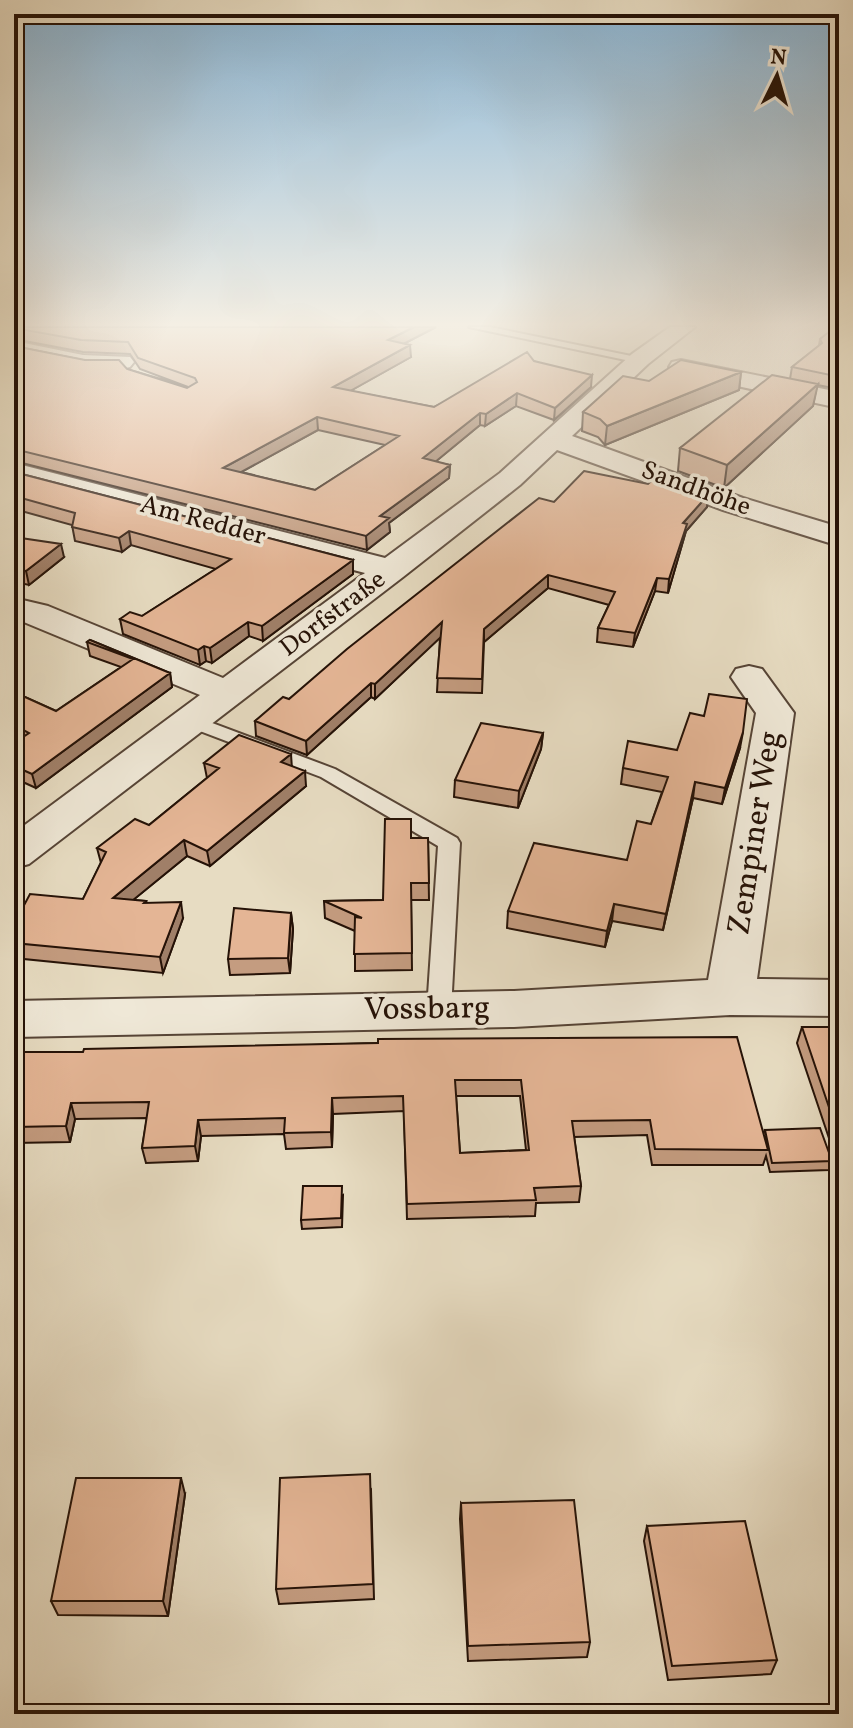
<svg xmlns="http://www.w3.org/2000/svg" width="853" height="1728" font-family="Vollkorn,serif">
  <style>
    .lines { fill: none; stroke-linecap: round; stroke-linejoin: round }
    .lane-casing { stroke: #564436; stroke-width: 4 }
    .street-casing { stroke: #564436; stroke-width: 4 }
    .lane { fill: #efe8d7; fill-rule: evenodd }
    .street { fill: #efe8d7; fill-rule: evenodd }
    .wall { fill: #c49c80; stroke: #251207; stroke-width: 2; fill-rule: evenodd }
    .shaded-wall { fill: #a07f68; stroke: #251207; stroke-width: 2 }
    .building { fill: #e4b595; stroke: #251207; stroke-width: 2; fill-rule: evenodd }
    .labels { text-anchor: middle; dominant-baseline: central; stroke-width: 7; stroke-linejoin: round; paint-order: stroke }
    .far-street-label { font-size: 26px; fill: #251207; stroke: #efe8d7 }
    .street-label { font-size: 32px; fill: #251207; stroke: #efe8d7 }
  </style>
  <rect width="100%" height="100%" fill="#e7dcc2"/>
  <filter id="stains"><feTurbulence type="fractalNoise" baseFrequency=".0025" numOctaves="4"/><feColorMatrix values="0 0 0 0 .2 0 0 0 0 .09 0 0 0 0 .02 0 0 0 .5 -.17"/></filter>
  <radialGradient id="worn" r=".72"><stop offset=".6" stop-color="#630" stop-opacity="0"/><stop offset="1" stop-color="#630" stop-opacity=".3"/></radialGradient>
  <g class="lines">
    <defs>
      <path id="lane" d="M469,327H490L646,359L640,363Z
        M191,715L335,769L457,838L460,843L451,1010L448,1016L439,1019L430,1016L427,1010L438,846L321,777L184,725L181,721Z"/>
      <path id="street" d="M670,327H695L648,364L572,436L743,498L839,527V546L723,510L557,450L520,485L403,577L29,864L14,868V833L200,695L14,618V598L48,606L223,678L365,573L14,481V463L385,558L500,473L632,354Z
        M14,341L83,355L130,357L134,362L130,367C93,376 51,363 14,355Z
        M681,360L839,392V408L672,372L669,367L672,362Z
        M749,666L762,669L794,713L757,979L839,980V1016L730,1015L514,1027L14,1037V1001L514,991L708,980L756,713L731,677L736,669Z"/>
    </defs>
    <use href="#lane" class="lane-casing"/>
    <use href="#street" class="street-casing"/>
    <use href="#lane" class="lane"/>
    <use href="#street" class="street"/>
  </g>
  <path class="wall" d="M14,327H436L403,344L411,357L350,391L434,407L534,361L591,387L554,420L516,406L485,426L480,425L435,462L450,465L449,478L389,523L390,532L367,550L14,461V346L127,369L188,387L140,369L130,354L83,352L14,339ZM318,430L385,445L315,490L241,472Z
    M839,327V382L833,388L817,385L813,406L724,488L678,471L680,448L790,379L792,367L819,346L820,339Z
    M741,372L739,390L605,445L598,437L582,431L583,412L649,381Z
    M14,472L353,560V574L263,641L249,636L212,663L206,661L200,665L123,634L120,619L142,616L216,569L131,545L122,552L75,541L72,525L14,509Z
    M648,484L708,495L707,507L686,531L668,593L655,591L633,647L597,642L598,628L609,605L548,588L484,642L482,693L437,692L440,637L375,699L371,697L307,755L256,736L255,721L289,699L554,502Z
    M14,537L64,557L29,585L16,582L14,584Z
    M90,640L170,673L172,687L36,788L14,778V743L19,740L14,737V692L56,711L121,667L90,656L87,642Z
    M543,733L541,749L518,808L454,797L455,780Z
    M740,748L722,804L693,798L663,930L612,921L605,947L507,928L508,911L627,860L651,824L662,792L621,784L623,768L677,750Z
    M204,763L292,766L306,786L210,866L187,856L133,900L146,901L147,903L183,918L163,973L14,958V924L83,899L101,863L97,848L149,825L207,778Z
    M839,768V795H836Z
    M411,838H428L429,900H411L412,970L355,971V931L325,918L324,901L383,900Z
    M291,913L293,929L290,973L230,975L228,959Z
    M802,1027H839V1159H836L797,1043Z
    M378,1043L763,1134L765,1130L832,1161L829,1170L770,1172L766,1156L763,1165H652L647,1135L574,1137L581,1186L579,1202L536,1203L535,1216L407,1219L404,1111L333,1114L332,1147L286,1149L284,1134L201,1136L198,1161L146,1163L142,1148L147,1118L75,1119L70,1142L14,1143V1052H83ZM456,1096H520L526,1150L460,1153Z
    M343,1195L342,1227L302,1229L301,1220Z
    M371,1490L374,1599L279,1604L276,1589Z
    M185,1494L168,1616L58,1615L51,1601Z
    M461,1503L590,1642L587,1657L468,1661L460,1519Z
    M647,1526L777,1660L771,1674L668,1680L644,1541Z"/>
  <path class="shaded-wall" d="M414,327H436L388,352V340Z
    M410,345L411,357L334,400L333,387Z
    M741,372L739,390L605,445L607,426Z
    M839,373V382L833,388L835,376Z
    M592,375L591,387L554,420L555,408Z
    M818,384L813,406L724,488L727,465Z
    M517,393L516,406L485,426L486,414Z
    M480,413V425L423,472V458Z
    M317,417L318,430L225,481L223,468Z
    M450,465L449,478L389,523L390,532L367,550L366,536L380,516Z
    M708,495L707,507L686,531L668,593L669,579L683,523Z
    M129,531L131,545L122,552L119,538Z
    M61,544L64,557L29,585L26,571Z
    M353,560V574L263,641L262,626Z
    M548,575V588L484,642V629Z
    M657,578L655,591L633,647L635,633Z
    M248,622L249,636L212,663L210,648Z
    M442,622V636L375,699V684Z
    M204,646L206,661L200,665L198,650Z
    M170,673L172,687L36,788L32,774Z
    M371,683V697L307,755L306,741Z
    M743,732L740,748L722,804L725,788Z
    M543,733L541,749L518,808L519,791Z
    M291,754L292,769L281,762Z
    M305,771L306,786L210,866L207,851Z
    M695,782L693,798L663,930L666,914Z
    M184,840L187,856L116,914L113,898Z
    M181,902L183,918L163,973L160,957Z
    M614,904L612,921L605,947L607,931Z
    M291,913L293,929L290,973L288,958Z
    M332,1098L333,1114L332,1147L331,1132Z
    M71,1103L75,1119L70,1142L66,1126Z
    M198,1120L201,1136L198,1161L195,1146Z
    M181,1478L185,1494L168,1616L163,1601Z"/>
  <path class="building" d="M14,327H414L388,340L410,345L333,387L434,407L527,352L534,361L592,375L555,408L517,393L486,414L480,413L423,458L450,465L380,516L389,518L366,536L14,449V346L85,360H119L127,369L187,388L197,382L195,378L138,358L128,342L81,340L14,328ZM317,417L399,436L315,490L223,468Z
    M835,327H839V373L835,376L792,367L822,343L820,339Z
    M681,360L741,372L607,426L600,419L583,412L623,376L649,381Z
    M772,375L818,384L727,465L680,448Z
    M584,471L648,484L657,476L708,495L683,523L687,524L669,579L657,578L635,633L598,628L615,592L548,575L484,629L482,679L437,678L442,622L375,684L371,683L306,741L255,721L283,697L289,699L347,649L539,498L554,502Z
    M14,472L353,560L262,626L248,622L210,648L204,646L198,650L120,619L130,612L142,616L231,559L129,531L119,538L72,527L75,513L14,496Z
    M14,537L61,544L26,571L14,569Z
    M90,640L170,673L32,774L14,766V743L29,733L14,725V692L56,711L133,659L87,642Z
    M709,694L747,699L743,732L725,788L695,782L666,914L614,904L607,931L508,911L534,843L627,860L637,821L651,824L668,777L623,768L628,741L677,750L690,713L704,716Z
    M481,723L543,733L519,791L455,780Z
    M239,735L291,754L281,762L305,771L207,851L184,840L113,898L146,901L144,903L181,902L160,957L14,943V924L30,894L83,899L106,852L97,848L135,819L149,825L219,768L204,763Z
    M385,819H411V838H428L429,883H411L412,953L354,954L355,917L362,918L324,901L383,900Z
    M234,908L291,913L288,958L228,959Z
    M802,1027H839V1137Z
    M737,1037L768,1150L655,1149L650,1120L572,1121L581,1186L534,1188L536,1200L407,1204L403,1096L332,1098L331,1132L284,1133L285,1118L198,1120L195,1146L142,1148L149,1102L71,1103L66,1126L14,1127V1052H83L84,1049L378,1043V1039ZM455,1080H521L529,1150L460,1153Z
    M820,1128L832,1161L772,1163L765,1130Z
    M303,1186H342L341,1218L301,1220Z
    M370,1474L373,1584L276,1589L280,1478Z
    M76,1478H181L163,1601H51Z
    M574,1500L590,1642L468,1646L461,1503Z
    M745,1521L777,1660L672,1666L647,1526Z"/>
  <linearGradient id="sky" x2="0" y2="1"><stop stop-color="#89b6d7"/><stop offset="0.57" stop-color="#f4efe4"/><stop offset="1" stop-color="#f4efe4" stop-opacity="0"/></linearGradient>
  <rect width="853" height="569" fill="url(#sky)"/>
  <g class="labels">
    <g class="far-street-label">
      <text transform="translate(696 489) rotate(20)">Sandhöhe</text>
      <text transform="translate(203 521) rotate(15)">Am Redder</text>
      <text transform="translate(333 614) rotate(-37)">Dorfstraße</text>
    </g>
    <g class="street-label">
      <text transform="translate(756 833) rotate(-81)">Zempiner Weg</text>
      <text transform="translate(427 1010) rotate(-1)">Vossbarg</text>
    </g>
  </g>
  <rect width="853" height="1728" fill="none" stroke="#e7dcc2" stroke-width="48"/>
  <rect x="16" y="16" width="821" height="1696" fill="none" stroke="#251207" stroke-width="4"/>
  <rect x="24" y="24" width="805" height="1680" fill="none" stroke="#251207" stroke-width="2"/>
  <g transform="translate(777 76) rotate(5)" stroke="#efe8d7" stroke-width="6" paint-order="stroke">
  <path d="M0-6L14 30L0 20L-14 30Z" fill="#251207"/>
  <text y="-12" font-size="22" font-weight="bold" text-anchor="middle" fill="#251207">N</text>
  </g>
  <rect width="100%" height="100%" filter="url(#stains)"/>
  <rect width="100%" height="100%" fill="url(#worn)"/>
</svg>
